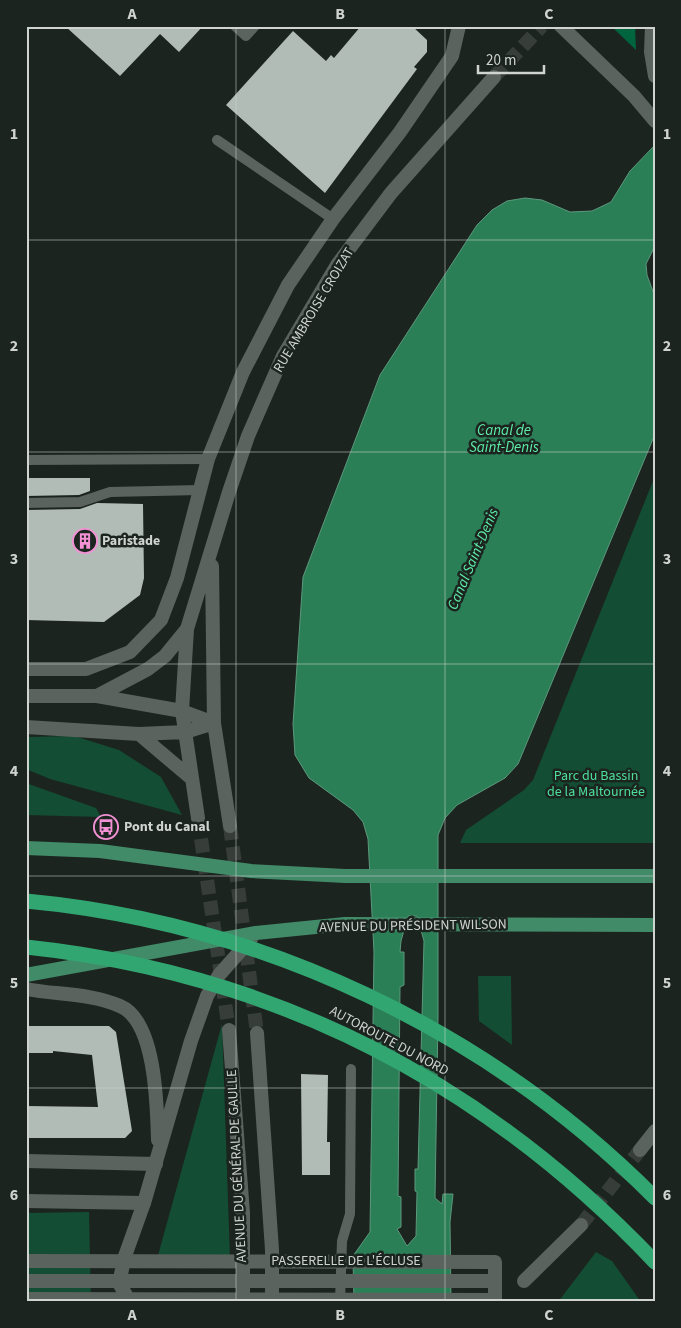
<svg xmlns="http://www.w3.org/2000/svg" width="681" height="1328" font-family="'Source Sans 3',sans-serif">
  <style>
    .green { fill: #134d33 }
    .forest { fill: #00643f }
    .water { fill: #2b7f57; stroke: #5c987c; fill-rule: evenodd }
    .building { fill: #b2bcb6 }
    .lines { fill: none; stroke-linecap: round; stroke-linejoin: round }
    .pedestrian-tunnel { stroke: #373e3a; stroke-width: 14; stroke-dasharray: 14 7; stroke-linecap: butt }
    .secondary-tunnel { stroke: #373e3a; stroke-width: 14; stroke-dasharray: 14 7; stroke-linecap: butt }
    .service { stroke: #5b635e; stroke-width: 10 }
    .pedestrian { stroke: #5b635e; stroke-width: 14 }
    .minor { stroke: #5b635e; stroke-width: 14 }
    .tertiary { stroke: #5b635e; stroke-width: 14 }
    .secondary { stroke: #5b635e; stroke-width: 14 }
    .primary { stroke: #428b69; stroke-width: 14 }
    .motorway { stroke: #31a671; stroke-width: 15 }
    .grid { fill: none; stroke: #cfd4d1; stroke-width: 1; stroke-opacity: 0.55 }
    .labels { text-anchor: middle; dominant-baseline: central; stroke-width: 5; stroke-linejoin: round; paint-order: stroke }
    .street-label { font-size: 14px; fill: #cfd4d1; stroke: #1c241f }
    .poi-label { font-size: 14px; font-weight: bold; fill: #cfd4d1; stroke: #1c241f; text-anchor: start }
    .park-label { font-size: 14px; fill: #4dde9b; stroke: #1c241f }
    .water-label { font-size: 15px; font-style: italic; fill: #5eeda9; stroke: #1c241f }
    .neatline { fill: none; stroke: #cfd4d1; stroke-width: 2 }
    .grid-label { font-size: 16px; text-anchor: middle; font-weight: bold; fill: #cfd4d1 }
  </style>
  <rect width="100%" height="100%" fill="#1c241f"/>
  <path class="green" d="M655,476V843H460L466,830L524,790L533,780Z
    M74,736L119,750L161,777L182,815L50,779L26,769V737Z
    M26,783L96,808L101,817L26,815Z
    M478,976H511L512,1045L479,1021Z
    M222,1024L230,1258L157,1259Z
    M89,1212L91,1302H26V1213Z
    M596,1252L612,1261L641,1302H558Z"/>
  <path class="forest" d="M611,26H635L636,50Z"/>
  <path class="water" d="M655,145V246L646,264L647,275L655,297V434L518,764L505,778L457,805L445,818L438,835V1018L435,1198L442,1204L443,1194H453L450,1222L451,1302H354L353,1256L370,1232L374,952L368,839L363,822L353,810L309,778L295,755L293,724L303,577L380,375L477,225L492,210L507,201L525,198L542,200L570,212L592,211L611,202L630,171ZM408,916H417L424,941L418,1169H415V1191L417,1192L416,1236L407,1246L397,1229L401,1227V1197L398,1196L400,987L404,985V952H400L401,941Z"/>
  <path class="building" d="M65,26H203L179,52L160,34L120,76Z
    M361,26H412L427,40V52L414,67L417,69L325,193L226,105L293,31L326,61L331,55L334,58Z
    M26,478H90V491L79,495L26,496Z
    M97,503L143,504L144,578L140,595L104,622L26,620V510L80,509Z
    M26,1026H109L116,1032L132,1131L125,1138H26V1106L98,1107L92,1055L53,1051V1053H26Z
    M301,1074L328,1075L327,1142H330V1175H302Z"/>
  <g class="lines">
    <path class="pedestrian-tunnel" d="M581,1225L640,1150"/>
    <path class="secondary-tunnel" d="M494,77L542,26
      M198,818L229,1030
      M230,826L257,1033"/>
    <path class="service" d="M235,26L246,36L255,26
      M217,140L333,219
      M26,460L208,459
      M26,503L80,502L110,492L200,490
      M340,1302L342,1241L350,1214L351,1069"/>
    <path class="pedestrian" d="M640,1150L655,1131
      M26,1261L495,1262V1300L26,1299
      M26,1281H495
      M524,1281L581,1225"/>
    <path class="minor" d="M26,1161L156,1164
      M26,1201L144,1203"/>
    <path class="tertiary" d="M26,989C57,995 91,993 120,1006C156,1021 157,1106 158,1140
      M229,1030L243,1213V1302
      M257,1033L272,1250V1302
      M130,1302L119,1283L125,1256L144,1203L191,1041L207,996L219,975L251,939"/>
    <path class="secondary" d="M561,26L634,96L655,121
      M652,26L651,52L655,76
      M212,566L214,723L230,826
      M26,669H86L130,652L161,620L177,578L208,459L243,372L288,285L333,219L400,132L452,56L459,26
      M26,696H97L182,711L214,723
      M97,696L148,669L165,656L187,629
      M26,727L139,734L185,732L214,723
      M139,734L191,778
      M198,818L182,711L187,629L229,492L248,436L283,356L337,265L391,193L494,77"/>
    <path class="primary" d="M26,848L100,851L251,871L345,876H655
      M26,975L256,933L345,924L655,925"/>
    <path class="motorway" d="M26,901C262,923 488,1030 655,1198
      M26,947C274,973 484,1082 655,1262"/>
  </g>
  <path class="grid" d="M236,26V1302M445,26V1302M26,240H655M26,452H655M26,664H655M26,876H655M26,1088H655"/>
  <defs>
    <symbol id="building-ring" viewBox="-11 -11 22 22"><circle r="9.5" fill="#1c241f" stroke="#f391d5" stroke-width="1.5"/><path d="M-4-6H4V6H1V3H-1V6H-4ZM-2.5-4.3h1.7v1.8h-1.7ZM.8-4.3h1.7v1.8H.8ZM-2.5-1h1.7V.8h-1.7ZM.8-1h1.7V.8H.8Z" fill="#f391d5"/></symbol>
    <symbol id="bus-ring" viewBox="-11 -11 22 22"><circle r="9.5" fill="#1c241f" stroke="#f391d5" stroke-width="1.5"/><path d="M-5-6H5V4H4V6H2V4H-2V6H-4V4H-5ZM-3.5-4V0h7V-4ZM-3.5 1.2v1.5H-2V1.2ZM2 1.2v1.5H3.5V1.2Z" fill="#f391d5"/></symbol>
  </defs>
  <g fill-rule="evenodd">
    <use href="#building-ring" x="71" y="527" width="28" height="28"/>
    <use href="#bus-ring" x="92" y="813" width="28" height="28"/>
  </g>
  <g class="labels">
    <g class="street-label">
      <text transform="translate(314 310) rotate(-59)">RUE AMBROISE CROIZAT</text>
      <text transform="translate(413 926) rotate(-1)">AVENUE DU PRÉSIDENT WILSON</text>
      <text transform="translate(389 1041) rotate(28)">AUTOROUTE DU NORD</text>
      <text transform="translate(237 1166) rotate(-93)">AVENUE DU GÉNÉRAL DE GAULLE</text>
      <text x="346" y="1261">PASSERELLE DE L'ÉCLUSE</text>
    </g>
    <g class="poi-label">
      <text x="102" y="541">Paristade</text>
      <text x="124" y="827">Pont du Canal</text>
    </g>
    <g class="park-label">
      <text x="596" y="776">Parc du Bassin<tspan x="596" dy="16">de la Maltournée</tspan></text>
    </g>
    <g class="water-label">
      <text x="504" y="430">Canal de<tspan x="504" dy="17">Saint-Denis</tspan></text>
      <text transform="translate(473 559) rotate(-67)">Canal Saint-Denis</text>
    </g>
  </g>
  <rect width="681" height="1328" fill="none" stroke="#1c241f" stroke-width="55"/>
  <path d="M478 65v8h66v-8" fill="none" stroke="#cfd4d1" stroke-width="2.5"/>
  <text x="486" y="65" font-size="15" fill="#cfd4d1" stroke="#1c241f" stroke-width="4" paint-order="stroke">20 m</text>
  <rect x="28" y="28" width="626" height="1272" class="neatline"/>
  <g class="grid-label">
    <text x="132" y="19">A</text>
    <text x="340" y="19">B</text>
    <text x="549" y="19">C</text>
    <text x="14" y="139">1</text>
    <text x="667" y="139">1</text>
    <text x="14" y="351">2</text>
    <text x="667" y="351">2</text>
    <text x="14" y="564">3</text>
    <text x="667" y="564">3</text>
    <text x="14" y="776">4</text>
    <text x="667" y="776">4</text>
    <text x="14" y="988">5</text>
    <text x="667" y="988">5</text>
    <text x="14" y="1200">6</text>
    <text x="667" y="1200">6</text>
    <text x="132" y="1320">A</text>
    <text x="340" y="1320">B</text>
    <text x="549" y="1320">C</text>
  </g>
</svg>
